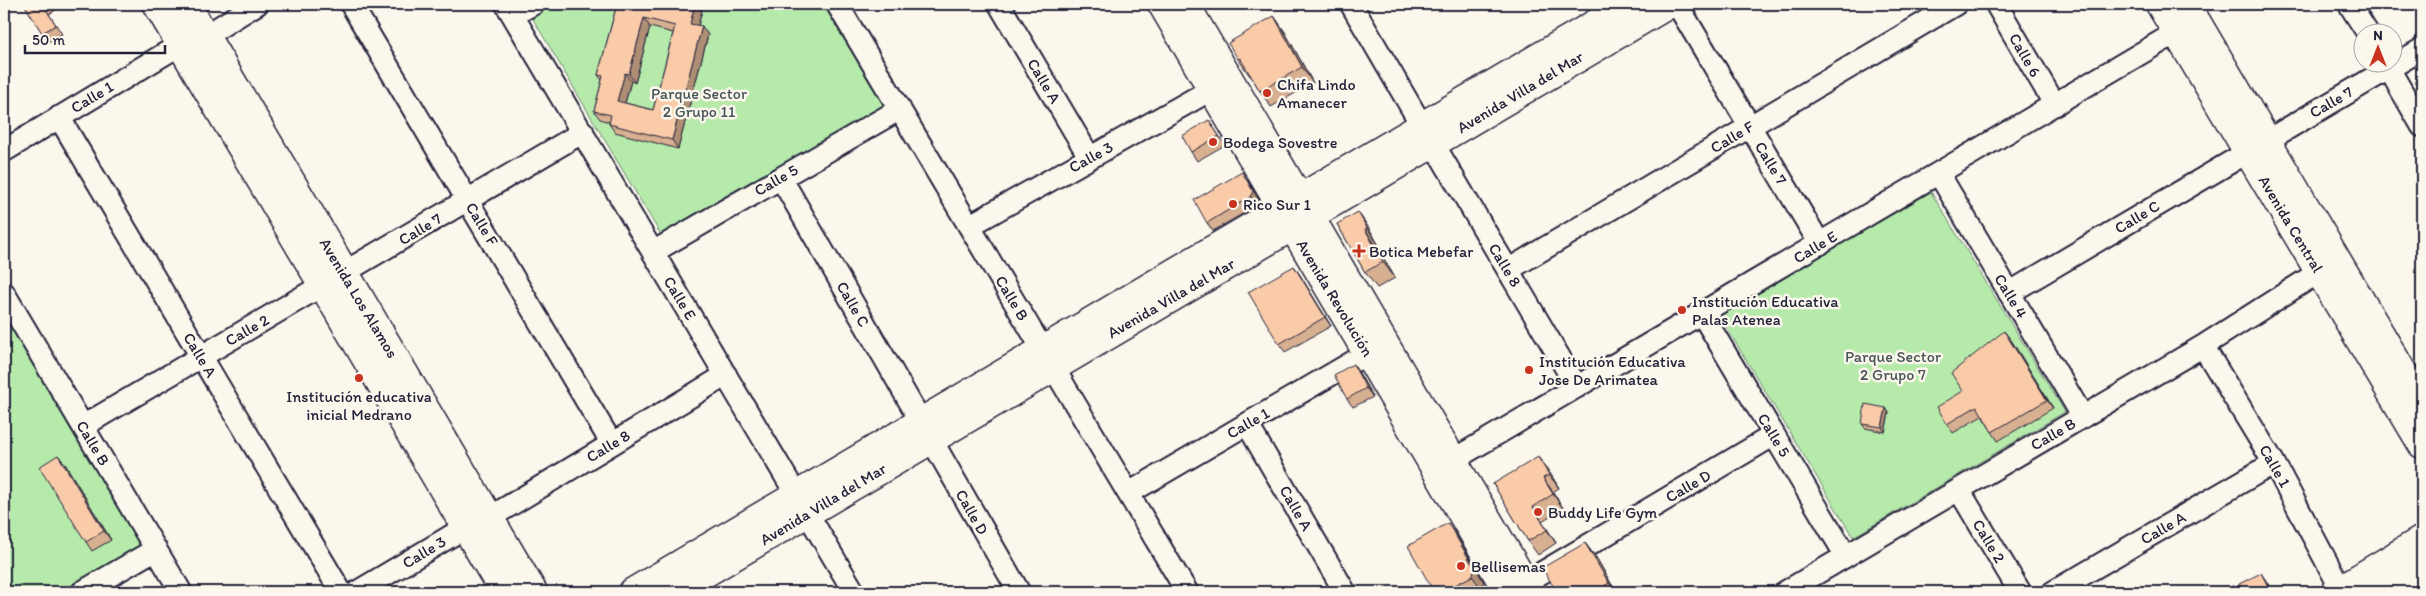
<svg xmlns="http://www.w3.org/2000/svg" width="2426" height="596" font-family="Itim,sans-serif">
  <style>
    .green { fill: #b6eaab; stroke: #6c8673 }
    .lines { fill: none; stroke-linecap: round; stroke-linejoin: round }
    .minor-casing { stroke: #22223b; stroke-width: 25 }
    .tertiary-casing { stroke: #22223b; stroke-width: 31 }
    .secondary-casing { stroke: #22223b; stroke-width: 31 }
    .minor { stroke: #fbf7ec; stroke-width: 21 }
    .tertiary { stroke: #fbf7ec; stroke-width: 28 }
    .secondary { stroke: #fbf7ec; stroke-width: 28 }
    .wall { fill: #d7af91; stroke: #22223b; fill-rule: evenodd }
    .shaded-wall { fill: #af8e76; stroke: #22223b }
    .building { fill: #facba9; stroke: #22223b; fill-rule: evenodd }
    .poi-dot { fill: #c8321e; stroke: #fbf7ec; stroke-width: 2 }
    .labels { text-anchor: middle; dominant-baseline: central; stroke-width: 5; stroke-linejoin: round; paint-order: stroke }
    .street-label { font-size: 16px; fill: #22223b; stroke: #fbf7ec }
    .poi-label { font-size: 16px; fill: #22223b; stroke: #fbf7ec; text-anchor: start }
    .park-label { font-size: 16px; fill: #475457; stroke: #fbf7ec }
  </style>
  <rect width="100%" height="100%" fill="#fbf7ec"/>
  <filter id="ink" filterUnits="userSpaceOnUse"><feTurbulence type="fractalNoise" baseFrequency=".02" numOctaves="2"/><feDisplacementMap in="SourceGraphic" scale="10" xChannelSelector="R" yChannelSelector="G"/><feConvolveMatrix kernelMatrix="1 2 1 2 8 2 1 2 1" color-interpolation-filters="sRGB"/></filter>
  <g filter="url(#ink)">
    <path class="green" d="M547,4H829L889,104L664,240L530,14Z
      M1931,192L2065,412L1853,537L1719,315Z
      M11,325L142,546L63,592H4V329Z"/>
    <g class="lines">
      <defs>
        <path id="minor" d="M351,4L612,444
          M506,4L854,592
          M837,4L1187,592
          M999,4L1090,158
          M1351,4L1422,126
          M1677,4L1820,244
          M1996,4L2055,105
          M2349,4L2367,32
          M513,15L533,4
          M205,36L257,4
          M2385,62L2422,126
          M59,117L341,592
          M1433,143L1577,387
          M4,151L181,44
          M1939,174L2083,417
          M781,178L1019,592
          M969,226L1212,89
          M653,252L900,109
          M1508,270L1956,4
          M4,293L181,592
          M2009,293L2422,49
          M1702,314L1846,556
          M2203,346L2274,463L2341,589
          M1247,424L1345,592
          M83,426L583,132
          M1453,460L2177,32
          M1959,490L2020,592
          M1129,493L1368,353
          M489,518L726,375
          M1511,591L1774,435
          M82,592L156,549
          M357,592L466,527
          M1785,592L2203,346L2319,272
          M2053,592L2274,463"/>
        <path id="tertiary" d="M157,4L504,592
          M186,4L533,592
          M2160,4L2422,444
          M2186,4L2422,405
          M633,592L1629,4
          M673,592L1669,4
          M2336,592L2422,540
          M2378,592L2422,566"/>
        <path id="secondary" d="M1162,4L1508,592
          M1185,4L1530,592"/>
      </defs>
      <use href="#minor" class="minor-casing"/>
      <use href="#tertiary" class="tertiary-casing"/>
      <use href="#secondary" class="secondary-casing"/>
      <use href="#minor" class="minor"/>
      <use href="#tertiary" class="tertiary"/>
      <use href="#secondary" class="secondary"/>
    </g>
    <path class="wall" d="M24,4H66L49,14L62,34L48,42Z
      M617,4L702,10L698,26L708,35L678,149L615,132L609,124V122L600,119L594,111L602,80L598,75ZM650,27L673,33L653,110L625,103L631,81L635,83Z
      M1274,16L1285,32L1313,83L1271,107L1260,91L1250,75V76L1238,59Z
      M1209,120L1225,145L1197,161L1191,152Z
      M1248,181L1259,200L1256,206L1213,231L1207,223Z
      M1337,224L1369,228L1378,244L1376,245L1395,278L1377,288L1365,272Z
      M1294,266L1300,275L1331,326L1285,352L1279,344Z
      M2011,340L2053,408L1998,441L1982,416L1953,433L1947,424L1963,391Z
      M1359,373L1373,397L1353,407L1347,399Z
      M1886,408L1889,413L1885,432L1865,428L1862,424Z
      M65,464L111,540L92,551L86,542Z
      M1548,470L1559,488L1553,492L1563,508L1542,521L1556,543L1538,555L1528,541L1493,484Z
      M1457,536L1484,582L1481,588L1474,592H1434Z
      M1585,543L1597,559L1616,592H1557Z"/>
    <path class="shaded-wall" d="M695,4H698L702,10L696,33L690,24Z
      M1274,16L1285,32L1313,83L1302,67Z
      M644,18L650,27L635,83L629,74Z
      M702,26L708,35L678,149L672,140Z
      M625,73L631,81L623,110L617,101Z
      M1242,172L1259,200L1256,206L1250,197Z
      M1358,212L1369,228L1378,244L1367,228Z
      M1365,229L1376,245L1395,278L1383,262Z
      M1294,266L1300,275L1331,326L1325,317Z
      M2004,331L2011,340L2053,408L2047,400Z
      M1353,364L1359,373L1373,397L1366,388Z
      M1886,408L1889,413L1885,432L1882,427Z
      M58,455L65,464L111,540L104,531Z
      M1538,457L1548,470L1559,488L1549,475Z
      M1543,478L1553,492L1563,508L1553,494Z
      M1533,507L1542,521L1556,543L1547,530Z
      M1448,523L1457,536L1484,582L1481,588L1472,576Z
      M1585,543L1597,559L1616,592L1609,583Z
      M2261,573L2267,582L2273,592H2271Z"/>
    <path class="building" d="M24,4H45L43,5L56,25L42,33Z
      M617,4H695L690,24L702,26L672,140L609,124L611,115L594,111L603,76L598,75ZM644,18L675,26L653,110L617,101L625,73L629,74Z
      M1274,16L1302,67L1260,91L1240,58L1238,59L1228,43Z
      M1209,120L1219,136L1191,152L1182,136Z
      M1242,172L1253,191L1250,197L1207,223L1194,200Z
      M1358,212L1367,228L1365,229L1383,262L1365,272L1337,224Z
      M1294,266L1325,317L1279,344L1248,292Z
      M2004,331L2047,400L1992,432L1977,406L1947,424L1937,407L1963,391L1951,373Z
      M1353,364L1366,388L1347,399L1334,375Z
      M1865,404L1886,408L1882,427L1862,424Z
      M58,455L104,531L86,542L39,467Z
      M1538,457L1549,475L1543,478L1553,494L1533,507L1547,530L1528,541L1493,484Z
      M1448,523L1475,569L1472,576L1442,592H1434L1408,546Z
      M1585,543L1609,583L1599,589L1600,592H1557L1542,568Z
      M2261,573L2271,592H2244L2239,584Z"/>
  </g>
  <g class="poi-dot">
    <circle cx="1267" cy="93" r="5"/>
    <circle cx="1213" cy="142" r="5"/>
    <circle cx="1233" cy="204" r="5"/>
    <path d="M1356.5 243.5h5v5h5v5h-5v5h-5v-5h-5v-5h5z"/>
    <circle cx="1682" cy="310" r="5"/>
    <circle cx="1529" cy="370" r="5"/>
    <circle cx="359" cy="378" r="5"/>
    <circle cx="1538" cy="512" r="5"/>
    <circle cx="1461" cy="566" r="5"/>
  </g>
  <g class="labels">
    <g class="street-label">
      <text transform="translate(2025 55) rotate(60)">Calle 6</text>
      <text transform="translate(1044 81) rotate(59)">Calle A</text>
      <text transform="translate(1520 92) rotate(-31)">Avenida Villa del Mar</text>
      <text transform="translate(92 97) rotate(-31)">Calle 1</text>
      <text transform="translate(2331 102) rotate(-30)">Calle 7</text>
      <text transform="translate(1732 137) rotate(-31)">Calle F</text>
      <text transform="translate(1091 157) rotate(-29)">Calle 3</text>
      <text transform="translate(1771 163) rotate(59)">Calle 7</text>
      <text transform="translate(776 180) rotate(-30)">Calle 5</text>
      <text transform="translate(2137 217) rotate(-31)">Calle C</text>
      <text transform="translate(482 224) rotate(59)">Calle F</text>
      <text transform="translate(2291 224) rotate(59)">Avenida Central</text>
      <text transform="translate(420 229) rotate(-31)">Calle 7</text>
      <text transform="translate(1815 247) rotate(-31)">Calle E</text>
      <text transform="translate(1505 265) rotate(59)">Calle 8</text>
      <text transform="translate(2011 296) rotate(59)">Calle 4</text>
      <text transform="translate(359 298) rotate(59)">Avenida Los Alamos</text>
      <text transform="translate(680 298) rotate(59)">Calle E</text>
      <text transform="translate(1012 298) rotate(59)">Calle B</text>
      <text transform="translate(1171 298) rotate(-30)">Avenida Villa del Mar</text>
      <text transform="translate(1335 298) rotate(59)">Avenida Revolución</text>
      <text transform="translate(853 304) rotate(60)">Calle C</text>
      <text transform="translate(247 330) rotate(-30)">Calle 2</text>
      <text transform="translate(200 355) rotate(59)">Calle A</text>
      <text transform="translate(1248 423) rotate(-30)">Calle 1</text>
      <text transform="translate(2053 434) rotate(-30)">Calle B</text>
      <text transform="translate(1774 435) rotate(59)">Calle 5</text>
      <text transform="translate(93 443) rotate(59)">Calle B</text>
      <text transform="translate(608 446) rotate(-31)">Calle 8</text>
      <text transform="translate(2275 466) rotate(60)">Calle 1</text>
      <text transform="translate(1688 486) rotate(-30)">Calle D</text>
      <text transform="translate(823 504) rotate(-31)">Avenida Villa del Mar</text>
      <text transform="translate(1296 508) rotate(60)">Calle A</text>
      <text transform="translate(972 512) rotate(60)">Calle D</text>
      <text transform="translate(2163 528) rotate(-30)">Calle A</text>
      <text transform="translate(1989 541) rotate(59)">Calle 2</text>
      <text transform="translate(424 552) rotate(-31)">Calle 3</text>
    </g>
    <g class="poi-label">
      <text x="1277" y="84">Chifa Lindo<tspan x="1277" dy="18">Amanecer</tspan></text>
      <text x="1223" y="142">Bodega Sovestre</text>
      <text x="1243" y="204">Rico Sur 1</text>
      <text x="1369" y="251">Botica Mebefar</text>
      <text x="1692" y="301">Institución Educativa<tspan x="1692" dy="18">Palas Atenea</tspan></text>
      <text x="1539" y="361">Institución Educativa<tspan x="1539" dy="18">Jose De Arimatea</tspan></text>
      <text x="359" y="396" text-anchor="middle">Institución educativa<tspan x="359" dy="18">inicial Medrano</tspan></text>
      <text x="1548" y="512">Buddy Life Gym</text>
      <text x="1471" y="566">Bellisemas</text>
    </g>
    <g class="park-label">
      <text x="699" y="93">Parque Sector<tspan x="699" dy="18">2 Grupo 11</tspan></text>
      <text x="1893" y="356">Parque Sector<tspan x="1893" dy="18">2 Grupo 7</tspan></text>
    </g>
  </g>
  <rect width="2426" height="596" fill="none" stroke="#fbf7ec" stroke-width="20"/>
  <rect x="10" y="10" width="2406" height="576" fill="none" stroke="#22223b" stroke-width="2" filter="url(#ink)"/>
  <g transform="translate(2378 48)"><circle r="24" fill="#fbf7ec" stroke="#a4a2a5"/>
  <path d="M0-4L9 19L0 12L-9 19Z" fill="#c8321e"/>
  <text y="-8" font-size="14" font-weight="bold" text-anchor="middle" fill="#22223b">N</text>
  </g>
  <path d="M25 45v8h140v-8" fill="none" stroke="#22223b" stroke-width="2.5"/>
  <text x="32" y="45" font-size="15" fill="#22223b" stroke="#fbf7ec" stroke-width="4" paint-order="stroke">50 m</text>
</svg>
